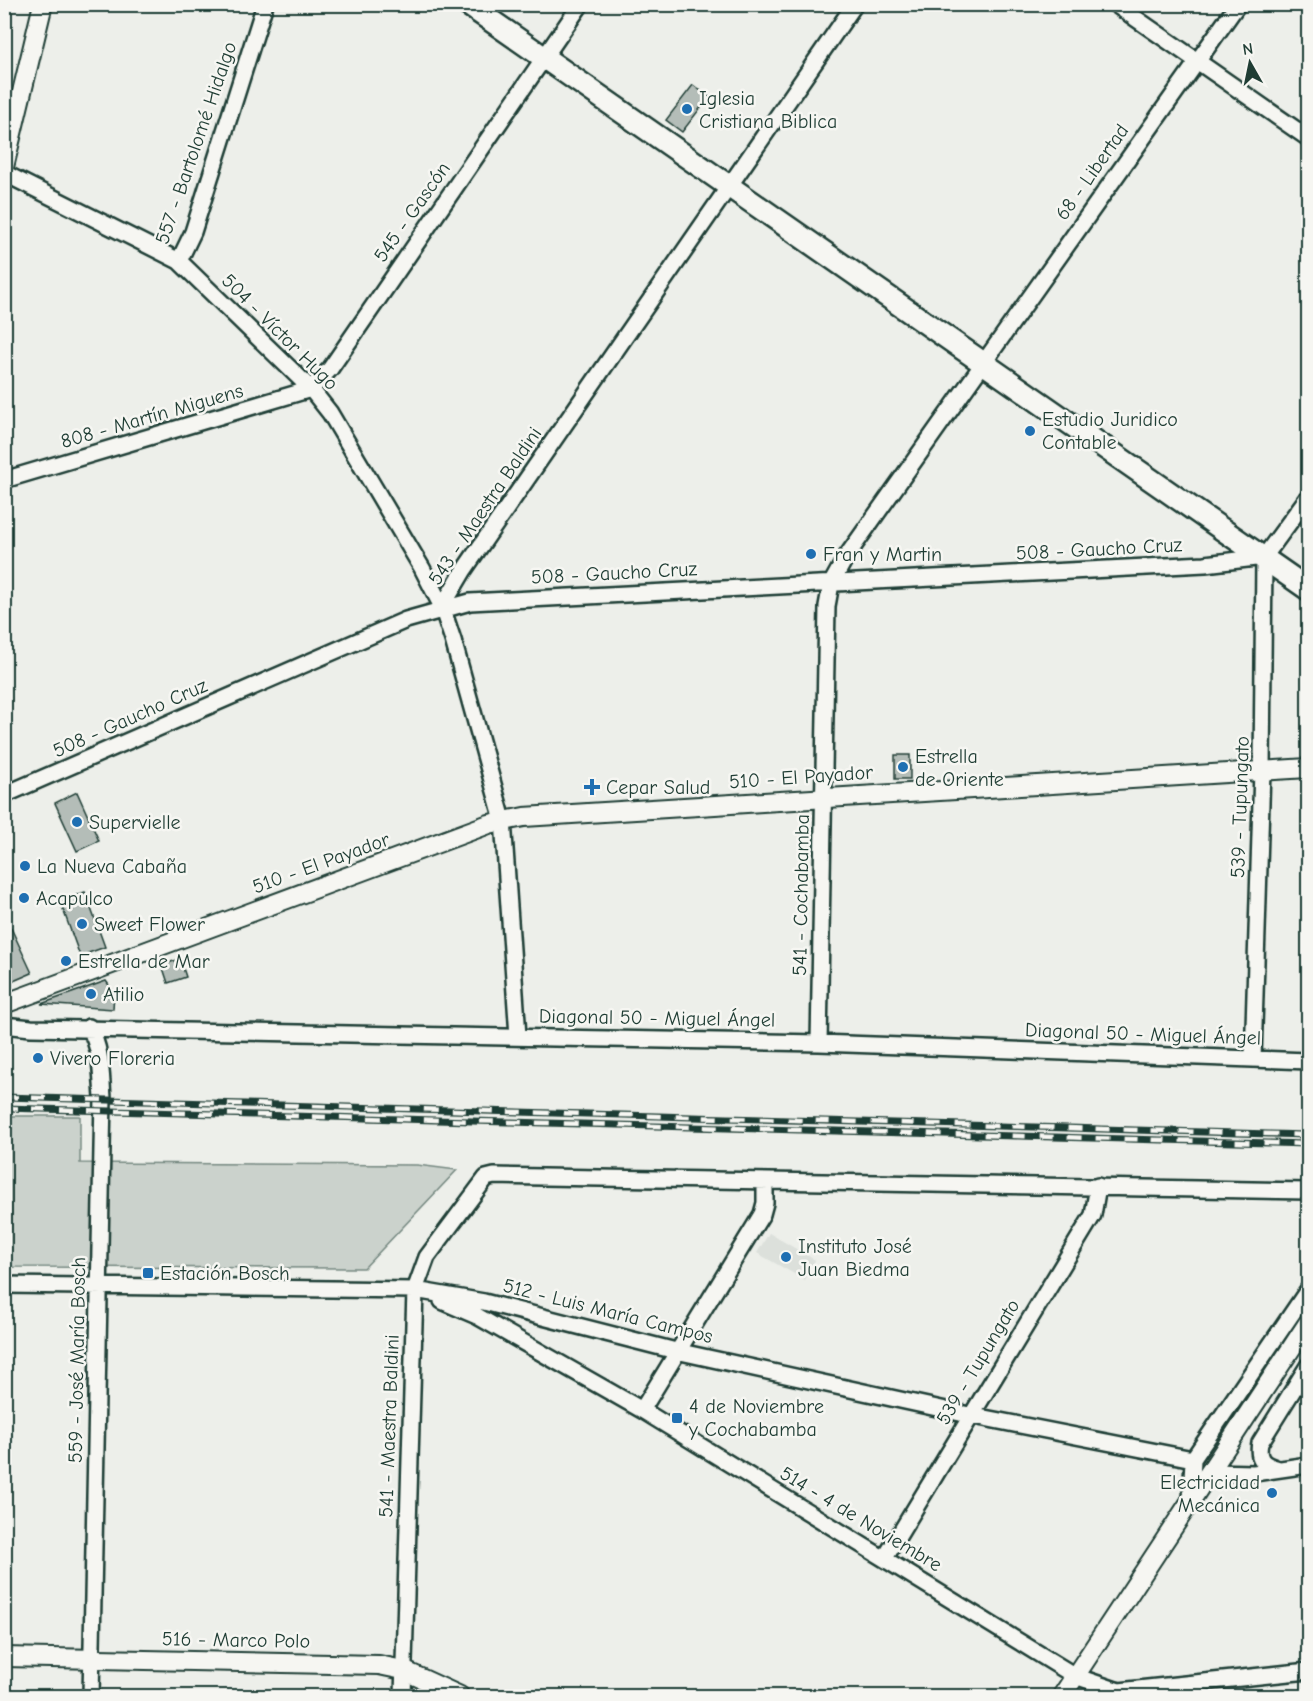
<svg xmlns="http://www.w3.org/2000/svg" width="1313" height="1701" font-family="'Comic Neue',sans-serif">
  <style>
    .built { fill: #dce0db }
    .green { fill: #cbd2cc; stroke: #758880; stroke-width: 1.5 }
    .building { fill: #b4bdb8; stroke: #1f3d34; stroke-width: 1.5 }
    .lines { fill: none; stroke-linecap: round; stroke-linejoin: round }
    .minor-casing { stroke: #1f3d34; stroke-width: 20 }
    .tertiary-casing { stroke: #1f3d34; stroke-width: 22 }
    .secondary-casing { stroke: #1f3d34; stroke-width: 26 }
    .minor { stroke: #f6f6f2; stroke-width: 15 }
    .tertiary { stroke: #f6f6f2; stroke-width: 18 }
    .secondary { stroke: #f6f6f2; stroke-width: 21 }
    .rail-casing { stroke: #1f3d34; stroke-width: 7 }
    .rail { stroke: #f6f6f2; stroke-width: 4.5; stroke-dasharray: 14; stroke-linecap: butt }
    .poi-dot { fill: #1f6fb2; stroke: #f6f6f2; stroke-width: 2 }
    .labels { text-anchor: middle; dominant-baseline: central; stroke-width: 5; stroke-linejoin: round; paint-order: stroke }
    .poi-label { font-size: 20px; fill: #1f3d34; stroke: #f6f6f2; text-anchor: start }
    .street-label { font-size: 20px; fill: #1f3d34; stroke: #f6f6f2 }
  </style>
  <rect width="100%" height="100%" fill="#edefea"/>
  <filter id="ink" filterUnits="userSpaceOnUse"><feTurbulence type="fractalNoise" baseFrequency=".0167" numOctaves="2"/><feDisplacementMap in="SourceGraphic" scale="12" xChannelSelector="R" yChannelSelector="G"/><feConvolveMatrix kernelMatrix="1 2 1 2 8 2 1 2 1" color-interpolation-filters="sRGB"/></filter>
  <g filter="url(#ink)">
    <path class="built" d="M769,1233L815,1260L805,1280L757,1253Z"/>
    <path class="green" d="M4,1116H80V1163L417,1165L457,1170L364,1268L5,1267Z"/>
    <path class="building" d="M693,85L709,97L682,132L666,120Z
      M895,755H910V779H895Z
      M77,792L99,841L77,851L55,803Z
      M85,892L105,947L80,956L60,901Z
      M4,913L32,973L4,985Z
      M180,959L186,977L168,983L162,965Z
      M106,981L114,992L113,1009L41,1004Z"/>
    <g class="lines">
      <defs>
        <path id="minor" d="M1115,4L1308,138
          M4,173L179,261L311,389L330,413L422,568L442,607L453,640L503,820L518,1036
          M179,261L193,232L265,4
          M4,480L311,389L330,369L581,4
          M1264,557L1308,497
          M442,607L464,570L855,4
          M4,795L406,620L470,602L1205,564L1264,557
          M4,1025L31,1028L819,1043L1308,1061
          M89,1027C102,1050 101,1073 103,1098L91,1696
          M819,1043L827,606L831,584L846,557L1238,4
          M1253,1059L1262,770L1264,557
          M4,1285L415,1290L484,1302L676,1351L969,1415L1193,1459
          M442,1301L477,1316L642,1410L1075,1676L1119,1691L1308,1671
          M642,1410L762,1214L765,1203V1181
          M1276,1468C1262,1464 1257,1458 1260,1443L1308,1366
          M1211,1472L1254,1473L1308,1465
          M1191,1500L1193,1459L1308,1290
          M885,1558L1093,1215L1098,1186
          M403,1696L415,1290L427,1257L486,1178L494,1176L1308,1191"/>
        <path id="tertiary" d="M4,167L43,4
          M4,1004L489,824L524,817L1308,768
          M4,1657L379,1665L403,1670L460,1696
          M1062,1696L1308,1323"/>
        <path id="secondary" d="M467,4L1308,589"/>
      </defs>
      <use href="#minor" class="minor-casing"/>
      <use href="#tertiary" class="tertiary-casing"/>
      <use href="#secondary" class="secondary-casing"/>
      <use href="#minor" class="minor"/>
      <use href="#tertiary" class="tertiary"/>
      <use href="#secondary" class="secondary"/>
      <defs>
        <path id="rail" d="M4,1097L1308,1135
          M4,1108L1308,1144"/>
      </defs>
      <use href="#rail" class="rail-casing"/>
      <use href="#rail" class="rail"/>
    </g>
  </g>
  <g class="poi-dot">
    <circle cx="687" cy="109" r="6"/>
    <circle cx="1030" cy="431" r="6"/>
    <circle cx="811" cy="554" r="6"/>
    <circle cx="903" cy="767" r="6"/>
    <path d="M589 778h6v6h6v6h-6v6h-6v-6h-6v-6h6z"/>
    <circle cx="77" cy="822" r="6"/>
    <circle cx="25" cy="866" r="6"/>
    <circle cx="24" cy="898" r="6"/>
    <circle cx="82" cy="924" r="6"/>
    <circle cx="66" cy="961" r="6"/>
    <circle cx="91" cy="994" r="6"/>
    <circle cx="38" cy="1058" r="6"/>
    <circle cx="786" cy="1257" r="6"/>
    <rect x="142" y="1267" width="12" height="12" rx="3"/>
    <rect x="671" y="1412" width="12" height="12" rx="3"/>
    <circle cx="1272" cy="1493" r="6"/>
  </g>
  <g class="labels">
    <g class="poi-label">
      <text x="699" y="98">Iglesia<tspan x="699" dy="23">Cristiana Biblica</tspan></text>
      <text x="1042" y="419">Estudio Juridico<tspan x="1042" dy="23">Contable</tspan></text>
      <text x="823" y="554">Fran y Martin</text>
      <text x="915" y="756">Estrella<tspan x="915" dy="23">de Oriente</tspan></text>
      <text x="606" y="787">Cepar Salud</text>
      <text x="89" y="822">Supervielle</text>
      <text x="37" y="866">La Nueva Cabaña</text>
      <text x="36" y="898">Acapulco</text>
      <text x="94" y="924">Sweet Flower</text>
      <text x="78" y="961">Estrella de Mar</text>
      <text x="103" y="994">Atilio</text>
      <text x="50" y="1058">Vivero Floreria</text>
      <text x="798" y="1246">Instituto José<tspan x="798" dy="23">Juan Biedma</tspan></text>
      <text x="160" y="1273">Estación Bosch</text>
      <text x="689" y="1406">4 de Noviembre<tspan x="689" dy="23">y Cochabamba</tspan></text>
      <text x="1260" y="1482" text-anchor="end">Electricidad<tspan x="1260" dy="23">Mecánica</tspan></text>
    </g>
    <g class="street-label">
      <text transform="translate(196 143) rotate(-71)">557 - Bartolomé Hidalgo</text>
      <text transform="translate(1092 172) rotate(-55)">68 - Libertad</text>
      <text transform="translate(412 212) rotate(-55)">545 - Gascón</text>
      <text transform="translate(280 332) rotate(45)">504 - Víctor Hugo</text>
      <text transform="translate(152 416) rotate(-16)">808 - Martín Miguens</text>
      <text transform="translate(485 506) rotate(-56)">543 - Maestra Baldini</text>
      <text transform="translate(1099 549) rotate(-3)">508 - Gaucho Cruz</text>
      <text transform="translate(614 573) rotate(-3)">508 - Gaucho Cruz</text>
      <text transform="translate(130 718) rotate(-24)">508 - Gaucho Cruz</text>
      <text transform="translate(801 777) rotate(-4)">510 - El Payador</text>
      <text transform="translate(1240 807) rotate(-88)">539 - Tupungato</text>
      <text transform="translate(321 863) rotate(-20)">510 - El Payador</text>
      <text transform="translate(801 895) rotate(-89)">541 - Cochabamba</text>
      <text transform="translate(657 1018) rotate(1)">Diagonal 50 - Miguel Ángel</text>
      <text transform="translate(1143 1034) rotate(2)">Diagonal 50 - Miguel Ángel</text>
      <text transform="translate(608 1311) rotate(14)">512 - Luis María Campos</text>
      <text transform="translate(77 1360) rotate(-89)">559 - José María Bosch</text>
      <text transform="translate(978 1362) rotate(-59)">539 - Tupungato</text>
      <text transform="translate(389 1426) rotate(-88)">541 - Maestra Baldini</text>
      <text transform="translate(861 1519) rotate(31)">514 - 4 de Noviembre</text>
      <text transform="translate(236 1640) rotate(1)">516 - Marco Polo</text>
    </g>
  </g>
  <rect width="1313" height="1701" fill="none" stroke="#f6f6f2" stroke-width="24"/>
  <rect x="12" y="12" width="1289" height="1677" fill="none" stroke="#1f3d34" stroke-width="2" filter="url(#ink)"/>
  <g transform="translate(1250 63) rotate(351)" stroke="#f6f6f2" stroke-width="4.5" paint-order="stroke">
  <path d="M0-4.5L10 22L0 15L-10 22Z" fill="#1f3d34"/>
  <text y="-9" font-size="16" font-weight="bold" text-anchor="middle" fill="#1f3d34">N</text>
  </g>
</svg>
